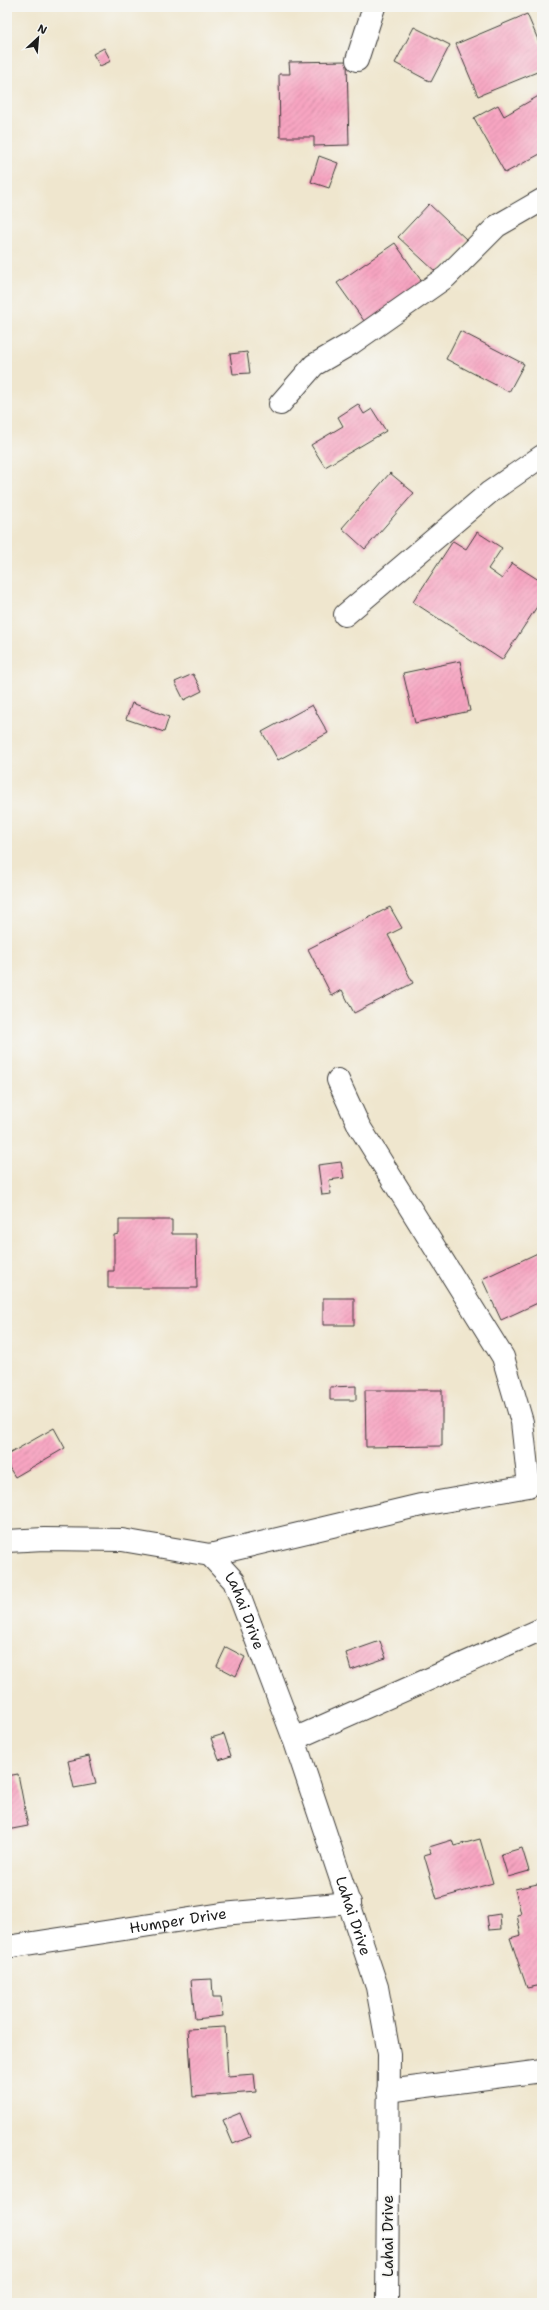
<svg xmlns="http://www.w3.org/2000/svg" width="549" height="2310" font-family="'Shantell Sans',sans-serif">
  <style>
    .building { fill: url(#building-hatch) }
    .lines { fill: none; stroke-linecap: round; stroke-linejoin: round }
    .minor-casing { stroke: #3c3a37; stroke-width: 24 }
    .minor { stroke: #fff; stroke-width: 22 }
    .labels { text-anchor: middle; dominant-baseline: central; stroke-width: 3.5; stroke-linejoin: round; paint-order: stroke }
    .street-label { font-size: 15px; fill: #1c1c1c; stroke: #f6f6f2 }
  </style>
  <defs>
    <pattern id="building-hatch" width="6" height="6" patternUnits="userSpaceOnUse"><rect width="6" height="6" fill="#f7a4c1"/><path d="M-1 1l2-2M0 6l6-6M5 7l2-2" fill="none" stroke="#d38da5"/></pattern>
  </defs>
  <rect width="100%" height="100%" fill="#f6f6f2"/>
  <filter id="ink" filterUnits="userSpaceOnUse"><feTurbulence type="fractalNoise" baseFrequency=".025" numOctaves="2"/><feDisplacementMap in="SourceGraphic" scale="8" xChannelSelector="R" yChannelSelector="G"/><feConvolveMatrix kernelMatrix="1 2 1 2 8 2 1 2 1" color-interpolation-filters="sRGB"/></filter>
  <filter id="wash" filterUnits="userSpaceOnUse"><feTurbulence type="fractalNoise" baseFrequency=".012" numOctaves="4" result="noise"/><feDisplacementMap in="SourceGraphic" scale="16" xChannelSelector="R" yChannelSelector="G"/><feGaussianBlur stdDeviation="0.9" result="paint"/><feColorMatrix in="noise" values="0 0 0 0 0 0 0 0 0 0 0 0 0 0 0 0 0 1.4 0 .05"/><feComposite in="paint" operator="in"/></filter>
  <g filter="url(#wash)">
    <rect width="100%" height="100%" fill="#efe6ce"/>
    <g id="blocks">
      <path class="building" d="M527,14L542,49V70L478,96L456,44Z
        M414,27L450,45L431,82L395,63Z
        M104,48L111,61L100,66L93,54Z
        M347,61L349,145L314,146V137H280L279,74H290L289,62Z
        M542,94V157L540,154L505,173L474,118L498,105L504,116Z
        M319,156L338,163L329,188L311,182Z
        M429,204L467,240L436,272L398,237Z
        M395,243L425,286L367,325L337,283Z
        M460,331L524,364L509,392L446,359Z
        M247,352L250,373L233,374L230,354Z
        M358,404L364,414L372,409L386,431L325,467L311,445L343,426L338,417Z
        M390,473L414,493L365,549L342,528Z
        M477,532L502,548L488,569L502,579L512,563L542,582V599L502,660L413,602L453,541L466,549Z
        M460,661L470,711L415,723L403,673Z
        M193,674L202,691L184,700L175,682Z
        M132,703L169,717L164,732L126,719Z
        M312,705L328,733L278,760L262,732Z
        M390,907L402,928L388,935L413,983L354,1013L342,990L332,996L308,949Z
        M341,1162L344,1178L329,1180L331,1194L322,1195L318,1165Z
        M119,1220H172V1234H196L197,1288H108V1271H114V1235L119,1234Z
        M542,1251V1301L501,1320L482,1279Z
        M323,1298H354V1325H323Z
        M356,1386V1400H330V1387Z
        M365,1390H442V1446L366,1447Z
        M54,1428L65,1448L15,1477L7,1464V1455Z
        M380,1641L386,1658L351,1670L346,1653Z
        M226,1647L245,1657L236,1676L217,1666Z
        M224,1734L231,1756L219,1760L211,1738Z
        M89,1756L96,1784L74,1788L68,1761Z
        M18,1774L28,1826L7,1830V1776Z
        M480,1839L493,1883L437,1899L424,1855L431,1853L429,1847L452,1840L454,1846Z
        M522,1848L529,1871L508,1877L501,1854Z
        M542,1883V1985L527,1988L510,1938L521,1935L517,1915L521,1914L515,1889Z
        M500,1914L501,1929L489,1930L487,1916Z
        M212,1979L213,1997H221L223,2016L195,2019L191,1980Z
        M225,2027L228,2076L254,2074L256,2092L193,2097L188,2029Z
        M240,2113L250,2137L233,2144L223,2120Z"/>
    </g>
  </g>
  <g filter="url(#ink)">
    <use href="#blocks" fill-opacity="0" stroke="#3c3a37" stroke-width="1"/>
    <g class="lines">
      <defs>
        <g id="minor">
          <path d="M357,60L374,7"/>
          <path d="M280,404L314,365L352,343L446,277L497,226L542,200"/>
          <path d="M345,615L490,492L542,456"/>
          <path d="M7,1541L44,1539L122,1540L210,1555L421,1505L529,1486L522,1422L503,1357L359,1126L338,1080"/>
          <path id="s1" d="M210,1555L234,1581L294,1739L377,1987L389,2054L387,2303"/>
          <path d="M294,1739L542,1629"/>
          <path id="s2" d="M7,1947L222,1914L350,1903"/>
          <path d="M388,2091L542,2071"/>
        </g>
      </defs>
      <use href="#minor" class="minor-casing"/>
      <use href="#minor" class="minor"/>
    </g>
  </g>
  <g class="labels">
    <g class="street-label">
      <text stroke="none"><textPath href="#s1" startOffset="67">Lahai Drive</textPath></text>
      <text stroke="none"><textPath href="#s1" startOffset="391">Lahai Drive</textPath></text>
      <text stroke="none"><textPath href="#s2" startOffset="173">Humper Drive</textPath></text>
      <text transform="translate(388 2236) rotate(-90)">Lahai Drive</text>
    </g>
  </g>
  <rect width="549" height="2310" fill="none" stroke="#f6f6f2" stroke-width="24"/>
  <g transform="translate(38 38) rotate(26)" stroke="#f6f6f2" stroke-width="3" paint-order="stroke">
  <path d="M0-3L7 15L0 10L-7 15Z" fill="#1c1c1c"/>
  <text y="-6" font-size="11" font-weight="bold" text-anchor="middle" fill="#1c1c1c">N</text>
  </g>
</svg>
